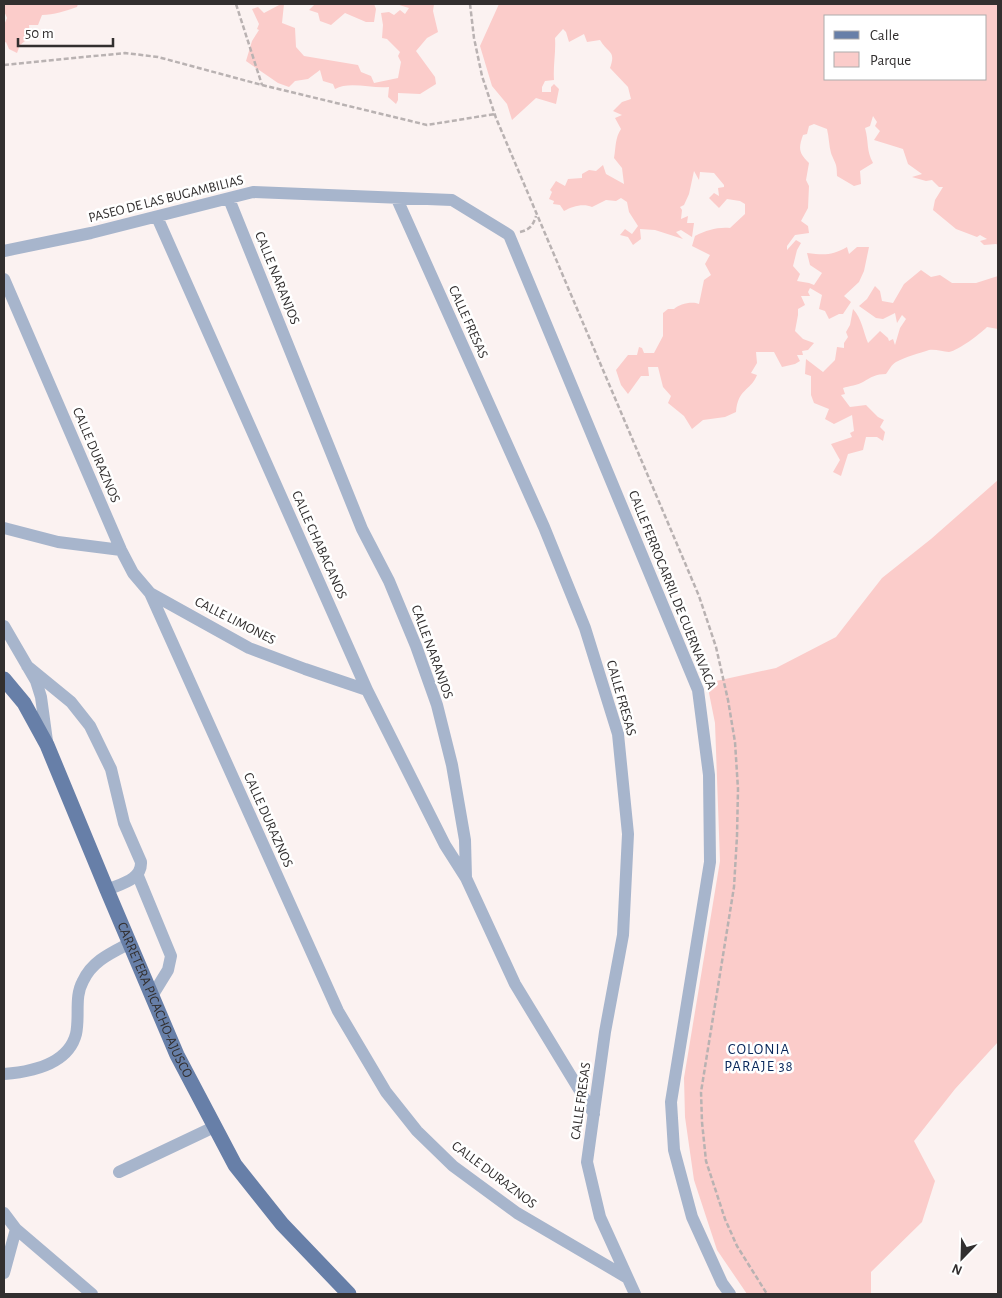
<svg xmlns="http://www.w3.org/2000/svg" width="1002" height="1298" font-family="'Alegreya Sans',sans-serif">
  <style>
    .green { fill: #fbccca; fill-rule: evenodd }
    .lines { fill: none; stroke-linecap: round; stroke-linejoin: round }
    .path { stroke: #b9b2b2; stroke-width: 2.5; stroke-dasharray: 5 2.5; stroke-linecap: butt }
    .minor { stroke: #a7b5cc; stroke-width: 12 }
    .major { stroke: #677fa8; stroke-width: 15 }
    .labels { text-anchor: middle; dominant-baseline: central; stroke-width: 5; stroke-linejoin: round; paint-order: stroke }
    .street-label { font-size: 14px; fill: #322f2f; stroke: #fff }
    .neighbourhood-label { font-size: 15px; letter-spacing: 1px; fill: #09275b; stroke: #fff }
  </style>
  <rect width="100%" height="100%" fill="#fbf2f1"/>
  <path class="green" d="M4,4H78L77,7C65,11 54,15 42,15L38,25H29L30,37L20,45L17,53L9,49L6,42L4,43V25L7,18L4,11Z
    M281,4H284L282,23L295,28L296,47L304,56L358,65L361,72L371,76L374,83L398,78L401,62L398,56L400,52L387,39L382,38L383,25L381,13L389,12L394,15L400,10L405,14L409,8L396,4H434L433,11L438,32L427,38L416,51L435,77L436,84L420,94L398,93V100L396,104L388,97L389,87C373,89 349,81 335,89L333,84L323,81L320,70L308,79L295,81L289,87L278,83L246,61L252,41L259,30L257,29L259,24L252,9L258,7L264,13Z
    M315,4H386H374L376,9L374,22H366L345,13L331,25L320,21L318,13L309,10Z
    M499,4H998V245L996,244L984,245L980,241L987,239L980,235L977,237L956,229L933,210L935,200L943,187H939L932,180L926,181L912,177L922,174L908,164L903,149L874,140L880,131L875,126L877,122L873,116L870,126L865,128C869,142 866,150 873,163L860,171L861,184L854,186L837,176C837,162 835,164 831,153C829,146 829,137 827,129L814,124L809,126L807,134L803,135C798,149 799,153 809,163L806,180L809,186L808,208L801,221L808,226L809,233L795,235L787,246V250L796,240L801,243L797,250L793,266L800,274L797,281L809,283L814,285L822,273L810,265L807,253C824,255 831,256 847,247L849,254L857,247H869L864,271L859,282L844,296L851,302L843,314H839L829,319L825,311L819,309L822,295L810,288L808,292L810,296H801L805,305L798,309V315L795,331L803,339L814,343L808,350L802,351L803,355H797L800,361L795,364L782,367L774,352H756L757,363L751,373L757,375C750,392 738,388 736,412L725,417L703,420L692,429L684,416L668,403L671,396L663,387L658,367H648L649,376H641L628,394L621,385L616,370L628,355H637L639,347L642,348L644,353H654L663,336V313L668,309H674C679,304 692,301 699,304L704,280L711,275L705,264L710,255L692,246L695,236C707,230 717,227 730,228L745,214V204L740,201L727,199L719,208L709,198L714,193L719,196L718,188L724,187V185L714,173L700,172L699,180L694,171L689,194L684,205L680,207L682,210L681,219L688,216L687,223H694L692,237L681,230L676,232L683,239L655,230L640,229L641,239L633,245L628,237L620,235L625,229L632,234L638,226L629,212L627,202L621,198L616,201L606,200L592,207C584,203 572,206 564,211L560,205L553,204L554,201L549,199L552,192L550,190L556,181L565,186L568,179L582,178V174L589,170L596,171L603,165L606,174L624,184L622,168L614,158C616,147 615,138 621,129L615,118L622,115L613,111L622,102L631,99L628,87L610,68C616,50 609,55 600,40L587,42L584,34L569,42L566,32L563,29L555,38C556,52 553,66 554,80L545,81L542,87V92H551V87L554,84L559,89L556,104L536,98L512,120L507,104L492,86L480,46ZM986,16V79H826V16Z
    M921,270L931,277L940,275L952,283H976L998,276V329L987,327C980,334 959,350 949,352C943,352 936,349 929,350C920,353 905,357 896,362C892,364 889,370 886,374C876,374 871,377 863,382C858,385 849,386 843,388L845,394L841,395L850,407L866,405L878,417L884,420L880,427L885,432L883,441L877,437H866L863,450L848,454L841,476L833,472L840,460L831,444L852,437L850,433L854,431L852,415L834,424L825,419L829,409L814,403L811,395V376L805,374L806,359L823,372L835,360L837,347L844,348V343L848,337L846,332L850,325L853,309C862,319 863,331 868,343L880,331L888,338L889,341L893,339L895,345L900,328L906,319L902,315L897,323L895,313L883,319L876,318L859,306L867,299L875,286L880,291L882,301L893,303L904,284Z
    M998,480V1042L955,1089L914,1141L935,1181L922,1222L871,1272V1294H747L717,1250L694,1180L685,1117L684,1078L720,861L715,723L707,683L776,668L836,637L882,578L931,539Z"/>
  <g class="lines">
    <path class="path" d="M236,4L262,85
      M470,4L474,38L482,76L496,118L699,596L716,647L728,700L735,742L738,789L737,836L734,887L701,1092L702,1122L706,1161L725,1219L737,1246L767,1294
      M4,65L125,53L158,57L262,85L427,125L495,114
      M520,232C529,230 533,226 536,216"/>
    <path class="minor" d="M229,199L362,529L389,581L416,646L437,705L452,765L465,840L466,878L515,984L594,1114
      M397,199L544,527L585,628L618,734L628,834L623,935L605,1032L587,1162L600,1217L635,1294
      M157,217L367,690L445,845L466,878
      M4,251L91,233L253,192L452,200L509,235L698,690L709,775L710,862L671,1102L674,1150L692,1217L722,1283L730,1294
      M4,279L121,550L133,573L150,593L338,1011L386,1092L417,1131L453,1166L517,1213L626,1277
      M4,528L58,542L121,550
      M150,593L249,648L305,669L367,690
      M4,626L36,681L41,697L47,741
      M27,666L71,702L90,726L111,769L124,823L141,862C142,880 120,884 107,890
      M138,876L171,956L168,970L152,996
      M4,1074C30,1072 68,1065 76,1034C80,1016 74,997 83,981C92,961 111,953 130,943
      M119,1172L214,1127
      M4,1213L16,1229L92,1294
      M4,1273L16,1229"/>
    <path class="major" id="s1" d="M4,679L24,703L47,745L107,890L177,1055L235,1165L282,1224L349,1294"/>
  </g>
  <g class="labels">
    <g class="street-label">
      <text transform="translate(166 199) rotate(-14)">PASEO DE LAS BUGAMBILIAS</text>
      <text transform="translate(277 278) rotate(68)">CALLE NARANJOS</text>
      <text transform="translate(468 322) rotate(66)">CALLE FRESAS</text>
      <text transform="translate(96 455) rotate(67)">CALLE DURAZNOS</text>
      <text transform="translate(319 545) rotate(66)">CALLE CHABACANOS</text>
      <text transform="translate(672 590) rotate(68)">CALLE FERROCARRIL DE CUERNAVACA</text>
      <text transform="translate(235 621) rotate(27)">CALLE LIMONES</text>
      <text transform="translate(432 652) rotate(70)">CALLE NARANJOS</text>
      <text transform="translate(621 698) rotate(74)">CALLE FRESAS</text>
      <text transform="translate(268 820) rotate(66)">CALLE DURAZNOS</text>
      <text stroke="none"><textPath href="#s1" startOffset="356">CARRETERA PICACHO-AJUSCO</textPath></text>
      <text transform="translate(581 1101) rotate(-82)">CALLE FRESAS</text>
      <text transform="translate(494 1175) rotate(37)">CALLE DURAZNOS</text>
    </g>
    <g class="neighbourhood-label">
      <text x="759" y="1049">COLONIA<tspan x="759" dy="17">PARAJE 38</tspan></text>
    </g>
  </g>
  <rect width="1002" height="1298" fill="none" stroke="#322f2f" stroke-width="10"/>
  <rect x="824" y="15" width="162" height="65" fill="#ffffff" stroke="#adacac"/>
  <rect x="834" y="31" width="25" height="8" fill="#677fa8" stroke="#adacac"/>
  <text x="870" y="40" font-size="15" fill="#322f2f">Calle</text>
  <rect x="834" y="52" width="25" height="15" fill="#fbccca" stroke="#adacac"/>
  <text x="870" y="65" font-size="15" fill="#322f2f">Parque</text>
  <g transform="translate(962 1258) rotate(203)" stroke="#ffffff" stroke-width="4" paint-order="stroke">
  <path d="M0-4L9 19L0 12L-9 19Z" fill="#322f2f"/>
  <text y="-8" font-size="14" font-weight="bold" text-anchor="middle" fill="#322f2f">N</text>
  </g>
  <path d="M18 38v8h95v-8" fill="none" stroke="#322f2f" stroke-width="2.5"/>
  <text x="25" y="38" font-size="15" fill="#322f2f" stroke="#ffffff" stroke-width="4" paint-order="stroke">50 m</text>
</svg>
